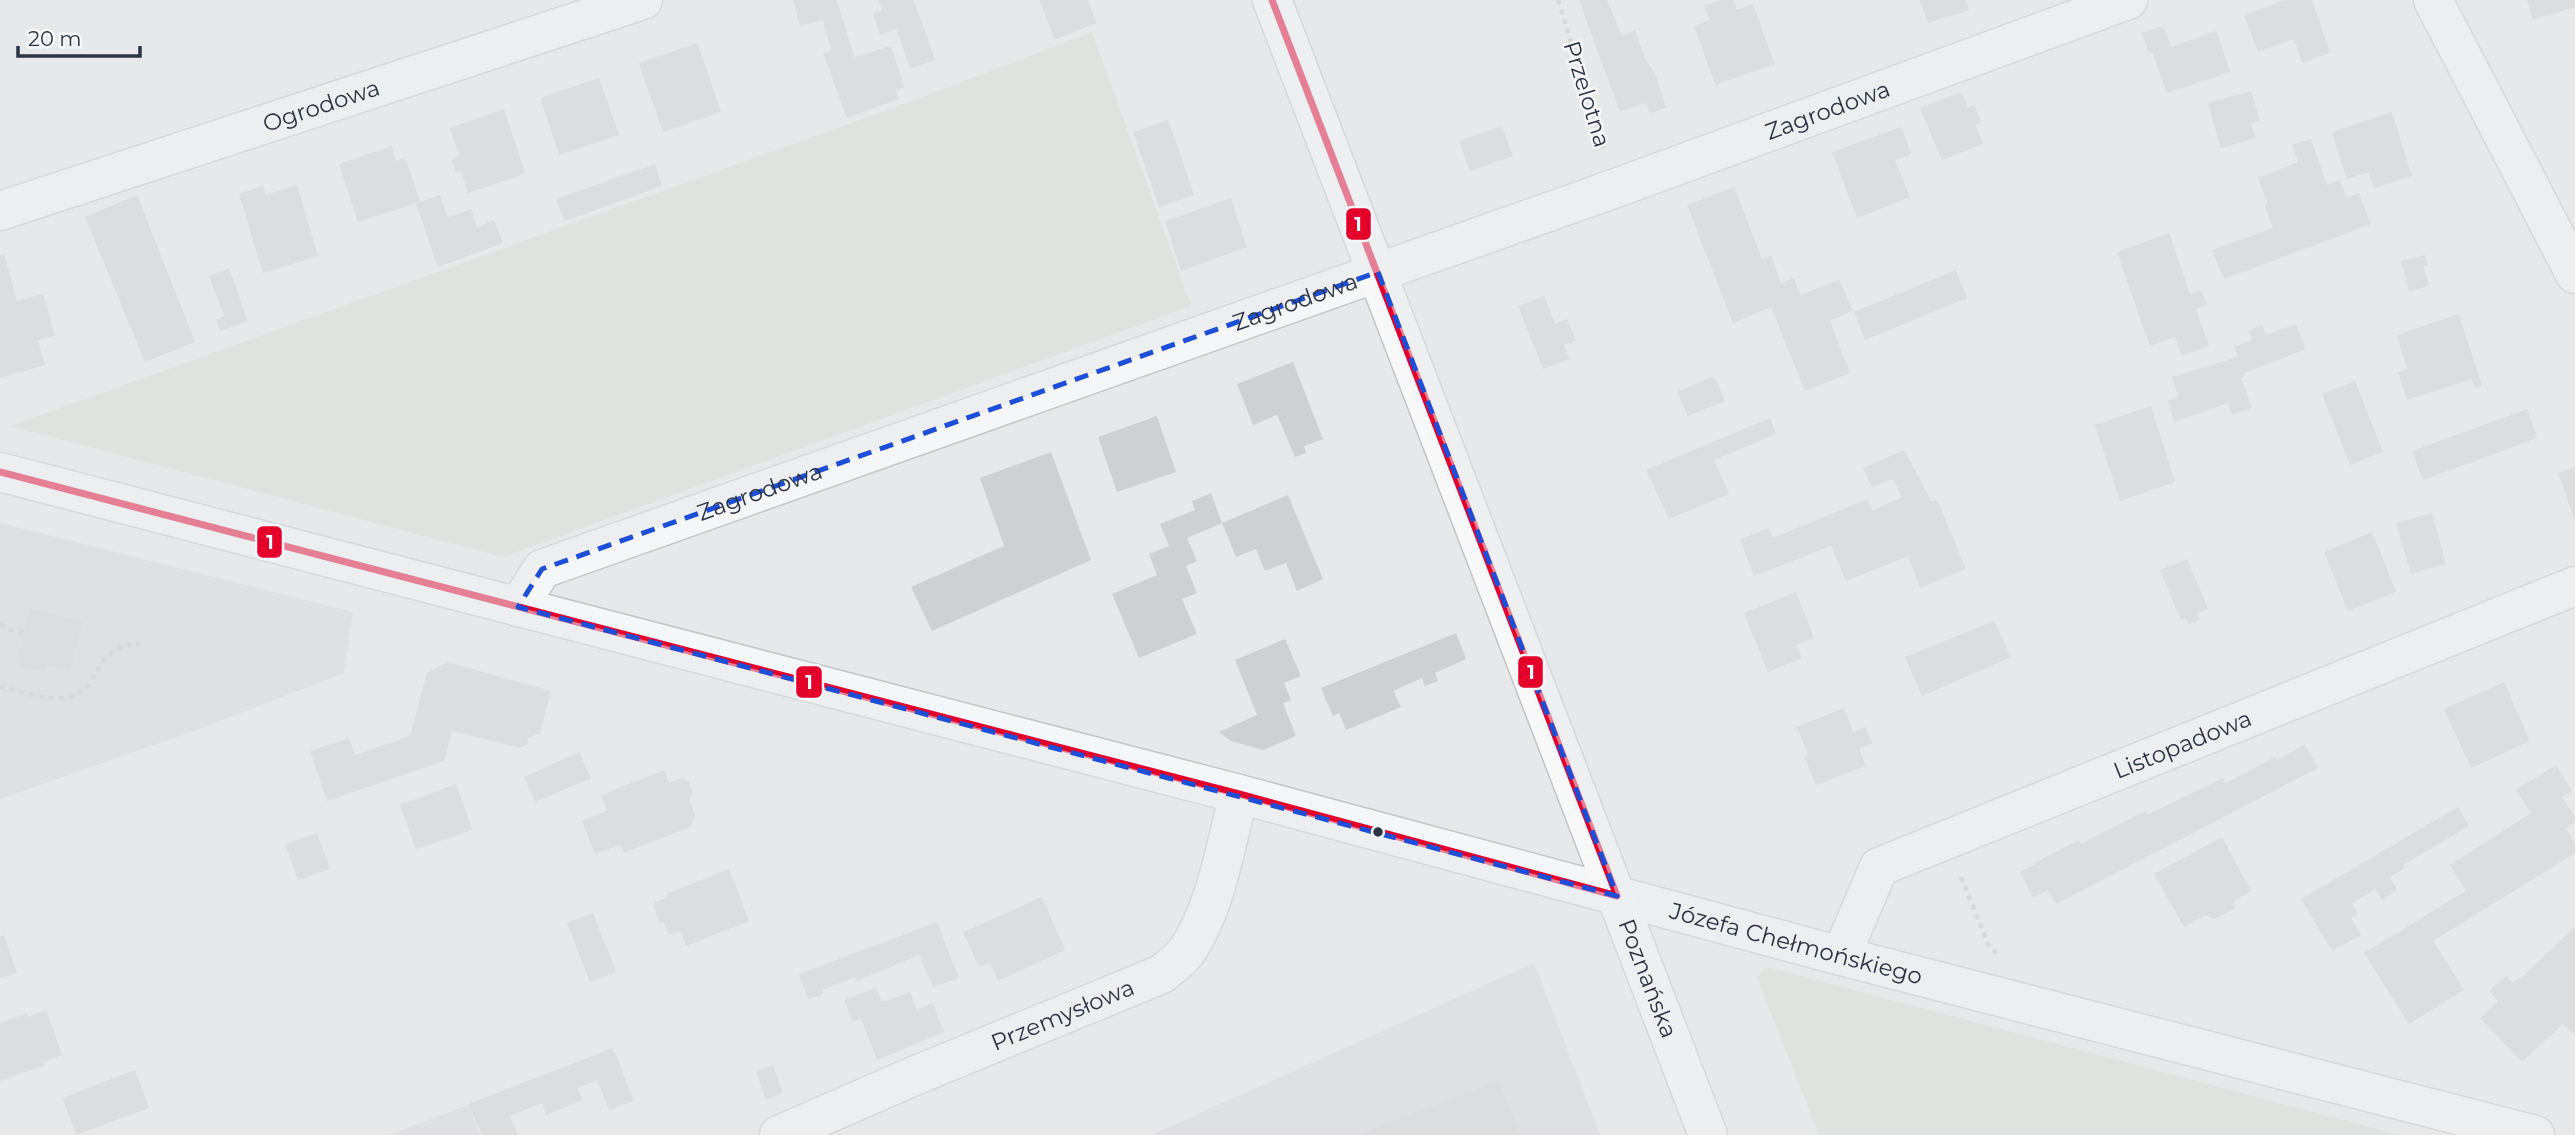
<svg xmlns="http://www.w3.org/2000/svg" width="2575" height="1135" font-family="Montserrat,sans-serif">
  <style>
    .built { fill: #d4d7dd }
    .green { fill: #d6ded6 }
    .building { fill: #ced0d3 }
    .lines { fill: none; stroke-linecap: round; stroke-linejoin: round }
    .minor-casing { stroke: #c4c6c8; stroke-width: 41 }
    .tertiary-casing { stroke: #c4c6c8; stroke-width: 41 }
    .primary-casing { stroke: #c2c5c8; stroke-width: 41 }
    .path { stroke: #c5c6ca; stroke-width: 4.5; stroke-dasharray: 5 5; stroke-linecap: butt }
    .minor { stroke: #f5f6f7; stroke-width: 38 }
    .tertiary { stroke: #f5f6f7; stroke-width: 38 }
    .primary { stroke: #f8f8f8; stroke-width: 38 }
    .bus-1-casing { stroke: #f4f6f9; stroke-width: 12 }
    .bus-1 { stroke: #e4002b; stroke-width: 7 }
    .marked { fill: none; stroke: #1d4ed8; stroke-width: 5; stroke-dasharray: 14 9; stroke-linejoin: round }
    .bus-dot { fill: #2b3445; stroke: #f4f6f9; stroke-width: 2.5 }
    .labels { text-anchor: middle; dominant-baseline: central; stroke-width: 5; stroke-linejoin: round; paint-order: stroke }
    .street-label { font-size: 23px; fill: #2b3445; stroke: #f4f6f9 }
    .line-badge { stroke: #f4f6f9; stroke-width: 2.5 }
    .badge-label { font-size: 19px; text-anchor: middle; font-weight: bold; fill: #fff }
  </style>
  <rect width="100%" height="100%" fill="#e6e8ea"/>
  <path class="built" d="M0,523L353,612L344,673L191,732L0,799Z
    M1534,963L1600,1135H1151Z
    M468,1105L480,1135H389Z"/>
  <path class="green" d="M1092,32L1191,306L503,557L10,426L915,100Z
    M1767,967L2400,1135H1819L1757,978Z"/>
  <path class="building" d="M793,0H837L854,57L891,46L904,87L896,90L899,99L847,118L823,53L831,50L823,20L800,26Z
    M878,0H914L935,60L911,69L896,29L880,35L873,13L882,10Z
    M1040,0H1088L1096,23L1054,40Z
    M1579,0H1607L1622,36L1635,30L1646,61L1655,73L1666,108L1650,113L1646,103L1620,112Z
    M1721,0H1733L1737,10L1753,4L1775,66L1772,65L1718,84L1716,87L1694,26L1710,20L1704,6Z
    M1920,0H1965L1969,10L1928,23Z
    M2285,0H2312L2330,53L2302,63L2294,39L2258,52L2244,15Z
    M2527,0H2575V7L2533,20Z
    M2163,26L2171,47L2216,31L2230,72L2167,93L2153,53L2149,54L2142,33Z
    M697,43L721,112L663,132L639,63Z
    M599,78L619,135L559,155L540,98Z
    M2251,91L2260,121L2251,123L2256,138L2221,148L2208,103Z
    M1961,92L1968,108L1974,105L1981,122L1975,125L1983,144L1942,160L1920,108Z
    M504,109L525,174L468,193L461,171L456,173L451,160L460,156L450,128Z
    M2392,112L2412,176L2374,188L2369,172L2347,179L2332,132Z
    M1168,120L1194,195L1159,207L1133,132Z
    M1502,126L1513,156L1470,171L1459,141Z
    M1901,127L1911,154L1895,160L1910,197L1857,218L1832,152Z
    M2311,139L2327,185L2340,180L2346,198L2359,193L2371,224L2224,279L2212,250L2273,228L2265,205L2268,204L2258,178L2298,162L2292,145Z
    M392,146L396,161L405,158L420,202L440,195L448,217L471,209L477,227L494,220L503,243L438,267L416,203L358,222L339,164Z
    M655,164L662,186L565,221L556,199Z
    M297,185L318,256L263,273L239,194L263,186L266,195Z
    M1734,187L1762,259L1771,256L1781,283L1794,278L1800,295L1839,280L1853,310L1830,321L1850,373L1805,391L1771,307L1733,323L1687,205Z
    M137,195L195,342L145,362L85,217Z
    M1231,198L1247,247L1181,271L1165,221Z
    M2169,233L2190,294L2201,290L2207,305L2196,309L2209,346L2182,356L2175,337L2150,346L2117,252Z
    M4,254L17,301L43,294L55,335L38,340L45,365L0,378V255Z
    M2425,255L2428,265L2424,266L2429,286L2409,291L2401,261Z
    M229,268L248,321L220,331L216,320L224,316L209,276Z
    M1956,270L1967,298L1865,340L1854,312Z
    M1544,296L1555,324L1567,319L1576,341L1564,345L1569,359L1543,369L1518,306Z
    M2459,314L2482,386L2475,388L2472,379L2407,400L2398,372L2407,369L2397,335Z
    M2296,324L2306,349L2244,373L2245,376L2241,378L2252,408L2232,415L2228,403L2174,422L2168,401L2178,397L2172,377L2238,357L2234,347L2252,340L2249,331L2262,325L2266,335Z
    M1293,362L1323,439L1304,446L1306,453L1295,457L1277,415L1253,425L1237,384Z
    M1714,376L1725,401L1688,416L1677,392Z
    M2355,381L2383,452L2350,465L2322,394Z
    M2151,406L2175,482L2120,501L2095,425Z
    M2527,409L2537,438L2423,480L2412,451Z
    M1157,416L1176,472L1117,492L1098,437Z
    M1770,418L1776,434L1714,460L1729,494L1669,519L1646,470Z
    M1904,450L1932,502L1937,500L1966,569L1920,588L1908,556L1846,581L1831,546L1754,576L1740,539L1769,528L1773,538L1867,499L1872,511L1902,497L1893,479L1872,487L1863,468Z
    M1051,452L1091,560L932,631L911,587L1004,546L980,478Z
    M2575,467V521L2558,473Z
    M1211,493L1222,523L1187,538L1197,561L1186,566L1197,593L1182,599L1197,634L1139,658L1112,594L1157,575L1149,554L1169,546L1160,524L1195,510L1192,501Z
    M1288,495L1323,579L1297,591L1286,563L1265,571L1256,549L1236,557L1222,523Z
    M2432,513L2446,564L2411,574L2396,523Z
    M2372,532L2396,592L2348,611L2324,552Z
    M2187,559L2208,609L2197,613L2200,620L2189,624L2186,618L2181,620L2160,570Z
    M1796,592L1814,638L1796,645L1802,658L1768,672L1744,613Z
    M30,608L82,622L70,670L46,664L44,672L19,666L21,658H18Z
    M1994,621L2011,657L1922,696L1905,657Z
    M1456,633L1466,659L1435,673L1438,681L1425,686L1422,678L1393,691L1401,707L1346,730L1339,713L1333,716L1321,688Z
    M1285,639L1301,676L1284,683L1291,700L1283,703L1296,736L1263,750L1231,741L1219,732L1257,715L1235,660Z
    M447,662L551,691L540,733L527,739L528,744L520,748L452,731L444,761L327,801L310,751L349,738L355,755L410,736L427,673Z
    M2504,682L2530,741L2471,768L2444,709Z
    M1844,708L1853,732L1866,727L1872,744L1859,748L1866,766L1816,785L1804,756L1808,754L1798,729L1795,730L1794,728Z
    M2305,745L2318,768L2056,904L2048,890L2033,898L2020,872L2034,865V863L2079,840L2081,844L2145,811L2147,815L2223,778L2226,783L2275,757L2277,760Z
    M579,752L591,778L535,802L524,777Z
    M2556,765L2572,791L2562,797L2575,817V822L2566,828L2575,844V853L2433,941L2464,990L2409,1024L2364,953L2466,891L2450,865L2531,813L2516,790Z
    M664,770L669,783L682,778L689,782L693,792L690,800L695,815L690,827L624,853L620,845L595,854L582,821L607,811L601,795Z
    M456,784L472,830L416,849L400,805Z
    M2458,807L2469,826L2403,865L2405,868L2390,877L2397,890L2382,900L2375,889L2352,903L2358,914L2351,918L2361,935L2332,951L2301,899Z
    M317,833L330,869L298,880L285,844Z
    M2222,837L2251,891L2235,900L2234,909L2214,919L2206,915L2184,927L2154,874Z
    M729,869L749,921L686,946L681,931L669,935L664,922L660,923L654,907L655,902L668,898L666,894Z
    M1042,897L1065,950L998,981L990,963L979,967L963,932Z
    M593,913L616,972L590,982L567,923Z
    M937,922L959,978L933,987L919,955L857,981L855,977L822,990L823,994L808,999L799,974Z
    M2575,927V1036L2563,1024L2522,1062L2480,1018L2498,1001L2489,991L2506,976L2513,983L2519,977L2520,979Z
    M4,935L17,973L0,978V937Z
    M876,988L882,1002L910,992L917,1010L933,1003L944,1032L877,1060L861,1018L853,1022L844,1000Z
    M46,1010L62,1055L43,1062L45,1065L0,1081V1023L27,1013L28,1017Z
    M613,1048L634,1101L609,1110L597,1080L577,1088L583,1100L546,1115L542,1103L510,1116L518,1135H482L468,1104Z
    M773,1065L783,1093L766,1100L756,1071Z
    M135,1070L149,1108L76,1135L62,1098Z
    M1499,1081L1520,1135H1357Z"/>
  <g class="lines">
    <defs>
      <g id="minor">
        <path d="M2433,0L2575,274"/>
        <path id="s1" d="M0,211L643,0"/>
        <path id="s2" d="M518,607L542,569L1616,188L2128,0"/>
        <path id="s3" d="M1841,956L1879,867L2575,586"/>
        <path id="s4" d="M779,1135L914,1076L1162,974C1170,967 1180,960 1186,952C1216,910 1226,843 1239,794"/>
      </g>
      <g id="tertiary">
        <path id="s5" d="M0,472L1239,794L1841,956L2535,1135"/>
      </g>
      <g id="primary">
        <path id="s6" d="M1272,0L1708,1135"/>
      </g>
    </defs>
    <use href="#minor" class="minor-casing"/>
    <use href="#tertiary" class="tertiary-casing"/>
    <use href="#primary" class="primary-casing"/>
    <path class="path" d="M1558,0L1604,149
      M0,624L7,629L24,633
      M0,687C20,691 44,700 65,698C101,693 94,641 140,644
      M1961,877L1988,944L1997,954"/>
    <use href="#minor" class="minor"/>
    <use href="#tertiary" class="tertiary"/>
    <use href="#primary" class="primary"/>
    <defs>
      <path id="bus-1" d="M1272,0L1617,896
        M0,472L1239,794L1617,896"/>
    </defs>
    <use href="#bus-1" class="bus-1-casing"/>
    <use href="#bus-1" class="bus-1"/>
  </g>
  <path d="M0 0H2575V1135H0ZM1378,272L1617,896L518,607L542,569Z" fill="#e6e8ea" fill-opacity=".55" fill-rule="evenodd"/>
  <path class="marked" d="M1378,272L1617,896L518,607L542,569Z"/>
  <circle class="bus-dot" cx="1378" cy="832" r="6"/>
  <g class="labels">
    <g class="street-label">
      <text transform="translate(1587 94) rotate(73)">Przelotna</text>
      <text stroke="none"><textPath href="#s1" startOffset="338">Ogrodowa</textPath></text>
      <text stroke="none"><textPath href="#s2" startOffset="1410">Zagrodowa</textPath></text>
      <text stroke="none"><textPath href="#s2" startOffset="844">Zagrodowa</textPath></text>
      <text stroke="none"><textPath href="#s2" startOffset="276">Zagrodowa</textPath></text>
      <text stroke="none"><textPath href="#s3" startOffset="424">Listopadowa</textPath></text>
      <text stroke="none"><textPath href="#s5" startOffset="1857">Józefa Chełmońskiego</textPath></text>
      <text stroke="none"><textPath href="#s6" startOffset="1048">Poznańska</textPath></text>
      <text stroke="none"><textPath href="#s4" startOffset="308">Przemysłowa</textPath></text>
    </g>
  </g>
  <g class="line-badge">
    <rect x="1345" y="207" width="27" height="34" rx="7" fill="#e4002b"/>
    <rect x="256" y="525" width="27" height="34" rx="7" fill="#e4002b"/>
    <rect x="1517" y="655" width="27" height="34" rx="7" fill="#e4002b"/>
    <rect x="795" y="665" width="28" height="34" rx="7" fill="#e4002b"/>
  </g>
  <g class="badge-label">
    <text x="1358" y="231">1</text>
    <text x="270" y="549">1</text>
    <text x="1531" y="679">1</text>
    <text x="809" y="689">1</text>
  </g>
  <path d="M18 46v10h122v-10" fill="none" stroke="#2b3445" stroke-width="3.5"/>
  <text x="28" y="46" font-size="21" fill="#2b3445" stroke="#f4f6f9" stroke-width="5" paint-order="stroke">20 m</text>
</svg>
